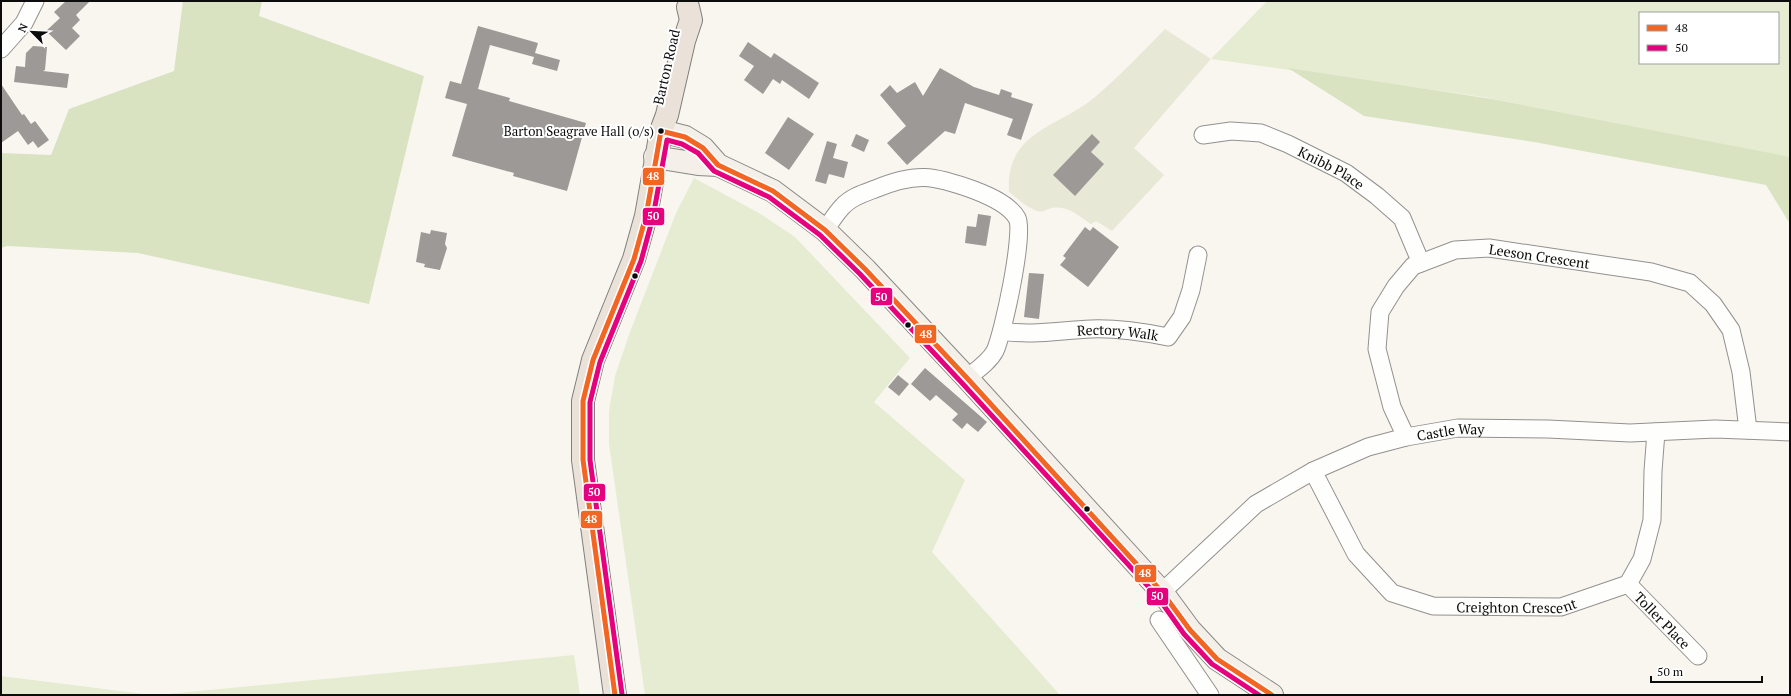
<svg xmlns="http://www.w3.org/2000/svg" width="1791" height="696" font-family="'PT Serif',serif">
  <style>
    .green { fill: #e6ecd2; fill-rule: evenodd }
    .forest { fill: #d9e3c1 }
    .cemetery { fill: #e7e8d6 }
    .building { fill: #9c9996 }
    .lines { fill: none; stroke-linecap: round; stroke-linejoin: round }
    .street-casing { stroke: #93918f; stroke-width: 19 }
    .secondary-casing { stroke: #898885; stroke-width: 24 }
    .primary-casing { stroke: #807f7c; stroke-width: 24 }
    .street { stroke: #fefefd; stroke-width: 17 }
    .secondary { stroke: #f4f0e9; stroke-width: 22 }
    .primary { stroke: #eae2d9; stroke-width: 22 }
    .bus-1-casing { stroke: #fff; stroke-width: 8 }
    .bus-2-casing { stroke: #fff; stroke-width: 8 }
    .bus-1 { stroke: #f26522; stroke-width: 5 }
    .bus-2 { stroke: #e5007d; stroke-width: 5 }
    .bus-dot { fill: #0c0c0c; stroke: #fff; stroke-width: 1.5 }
    .labels { text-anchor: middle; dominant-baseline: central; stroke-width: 4; stroke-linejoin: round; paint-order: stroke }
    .bus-label { font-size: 13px; fill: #0c0c0c; stroke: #fff; text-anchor: end }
    .street-label { font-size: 14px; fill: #0c0c0c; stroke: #fff }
    .line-badge { stroke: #fff; stroke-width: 1.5 }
    .badge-label { font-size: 11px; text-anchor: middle; font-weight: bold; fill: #fff }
  </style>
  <rect width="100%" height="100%" fill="#f9f6f0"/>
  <path class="green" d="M1267,1H1790V158L1483,97L1211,59ZM1640,13H1778V63H1640Z
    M694,178L759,213L795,237L910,358L874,402L965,480L932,552L1060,695H645L609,444V411L615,376L630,332L676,213Z
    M574,655L580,695H157Z
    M1,676L152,695H1Z"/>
  <path class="forest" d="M183,1H262L259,16L424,76L369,304L138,253L7,246L1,248V153L51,155L69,109L174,71Z
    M1288,68L1492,99L1790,157V224L1766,185L1534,142L1364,116Z"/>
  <path class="cemetery" d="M1165,29L1211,59L1134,148L1164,175L1112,231L1096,221L1091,224C1079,216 1067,205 1052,208C1046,209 1043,213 1037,211C1027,208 1017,198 1009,192C1005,131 1058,128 1095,97C1120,76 1142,52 1165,29Z"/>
  <path class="building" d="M66,1H90L76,15L80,20L72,28L80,36L66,50L46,31L60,18L54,12Z
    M478,26L538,43L535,53L560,60L557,71L532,64L534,57L490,45L478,89L510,98L509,101L586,123L567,191L513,176L514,173L452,156L467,104L445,98L450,81L461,84Z
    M748,42L771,58L774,53L819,83L809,99L782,80L780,84L773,79L763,94L744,80L754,66L739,56Z
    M33,46L47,47L45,70L43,71L69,74L67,88L14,82L16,66L25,67L26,53Z
    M940,68L974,87L999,95L1001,89L1012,93L1011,97L1033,104L1021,140L1007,135L1013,119L965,103L955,134L945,131L907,165L887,143L906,126L880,95L890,85L897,93L915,82L923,96Z
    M1,84L22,115L24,114L31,124L35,121L49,140L38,148L33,141L28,145L18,131L1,143Z
    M788,117L814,134L789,170L765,153Z
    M856,134L869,140L864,152L851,146Z
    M1092,134L1100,142L1091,152L1104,164L1075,196L1053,175Z
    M827,141L837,144L833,158L848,162L844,178L829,174L826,184L815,181Z
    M978,214L991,216L986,246L965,243L967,226L976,227Z
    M1085,227L1090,231L1093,227L1119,247L1088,287L1060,265L1066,258L1063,256Z
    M431,230L447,233L445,244L447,248L440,270L424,267L425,264L416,262L421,232L430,234Z
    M1029,273L1044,274L1039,319L1024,317Z
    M925,368L987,422L978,432L967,423L962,429L952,420L958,414L936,395L930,401L911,384Z
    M898,375L909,384L899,396L888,387Z"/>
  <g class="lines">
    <defs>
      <g id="street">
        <path d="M1,49L24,23L35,1"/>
        <path id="s1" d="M1203,135L1231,131L1261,133L1288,144L1346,173L1377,196L1402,218L1421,263"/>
        <path d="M825,230C831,222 836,213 843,206C851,197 864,193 875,189C916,172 933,175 974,190C987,195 1009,204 1017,218C1025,232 1003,334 995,351C989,362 977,370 967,378"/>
        <path id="s2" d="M1002,331C1032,336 1061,330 1091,329C1118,328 1143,332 1168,337L1182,317L1191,290L1198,255"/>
        <path id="s3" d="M1406,437L1392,407L1377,349L1380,312L1396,286L1413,266L1455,250L1489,248L1651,272L1690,283L1713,304L1731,330L1741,372L1748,430"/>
        <path id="s4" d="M1313,471L1356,554L1392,593L1433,606L1561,607L1628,584L1642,559L1652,520L1653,471L1656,432"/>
        <path id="s5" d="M1628,584L1698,656"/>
        <path id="s6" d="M1162,592L1256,504L1313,471L1368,447L1406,437L1458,428L1548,429L1630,433L1715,429L1790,432"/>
        <path d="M1159,620L1210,695"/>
      </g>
      <path id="secondary" d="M661,131L685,137L703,148L718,165L773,191L825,230L865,269L967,378L1162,592L1190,630L1217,659L1272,695
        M655,157L698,164L718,165"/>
      <path id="primary" d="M615,695L583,460V401L593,360L634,259L646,216L661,131L667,115L684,41L691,20L688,7"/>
    </defs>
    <use href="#street" class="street-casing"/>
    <use href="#secondary" class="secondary-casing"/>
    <use href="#primary" class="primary-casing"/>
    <use href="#street" class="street"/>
    <use href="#secondary" class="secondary"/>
    <use href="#primary" class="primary"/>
    <defs>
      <path id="bus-1" d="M615,695L583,460V401L593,360L634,259L646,216L661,131L685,137L703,148L718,165L773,191L825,230L865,269L967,378L1162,592L1190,630L1217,659L1272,695"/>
      <path id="bus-2" d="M622,694L590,460V402L600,362L641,261L653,217L667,140L682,144L698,153L714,171L769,197L820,235L860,274L962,383L1157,596L1184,634L1212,664L1259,695"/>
    </defs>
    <use href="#bus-1" class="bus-1-casing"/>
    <use href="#bus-2" class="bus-2-casing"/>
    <use href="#bus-1" class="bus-1"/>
    <use href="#bus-2" class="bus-2"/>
  </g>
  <g class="bus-dot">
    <circle cx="661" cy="131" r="3.5"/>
    <circle cx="635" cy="276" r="3.5"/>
    <circle cx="908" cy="325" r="3.5"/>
    <circle cx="1087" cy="509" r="3.5"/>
  </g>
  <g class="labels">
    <g class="bus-label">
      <text x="654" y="131">Barton Seagrave Hall (o/s)</text>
    </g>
    <g class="street-label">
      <text transform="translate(666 67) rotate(-77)">Barton Road</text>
      <text stroke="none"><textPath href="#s1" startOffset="137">Knibb Place</textPath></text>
      <text stroke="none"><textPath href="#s3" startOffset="317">Leeson Crescent</textPath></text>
      <text stroke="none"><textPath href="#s2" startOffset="116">Rectory Walk</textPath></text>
      <text stroke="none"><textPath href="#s6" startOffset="339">Castle Way</textPath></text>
      <text stroke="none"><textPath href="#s4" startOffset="273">Creighton Crescent</textPath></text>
      <text stroke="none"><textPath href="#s5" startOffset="50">Toller Place</textPath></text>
    </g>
  </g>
  <g class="line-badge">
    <rect x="642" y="167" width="23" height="19" rx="4" fill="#f26522"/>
    <rect x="642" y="207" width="23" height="19" rx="4" fill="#e5007d"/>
    <rect x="870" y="287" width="23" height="19" rx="4" fill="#e5007d"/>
    <rect x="914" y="324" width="23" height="20" rx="4" fill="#f26522"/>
    <rect x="583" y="483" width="23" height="19" rx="4" fill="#e5007d"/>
    <rect x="580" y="510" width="23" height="19" rx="4" fill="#f26522"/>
    <rect x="1134" y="564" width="23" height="19" rx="4" fill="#f26522"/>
    <rect x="1146" y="587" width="23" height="19" rx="4" fill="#e5007d"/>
  </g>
  <g class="badge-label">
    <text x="653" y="180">48</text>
    <text x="653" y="220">50</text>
    <text x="881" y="301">50</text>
    <text x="926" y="338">48</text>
    <text x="594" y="496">50</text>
    <text x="591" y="523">48</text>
    <text x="1145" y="577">48</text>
    <text x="1157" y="600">50</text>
  </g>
  <rect width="1791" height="696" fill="none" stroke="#0c0c0c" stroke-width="4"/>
  <rect x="1639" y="12" width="140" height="52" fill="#ffffff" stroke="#9e9e9e"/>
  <rect x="1647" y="25" width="20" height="6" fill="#f26522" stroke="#9e9e9e"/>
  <text x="1675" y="32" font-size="12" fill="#0c0c0c">48</text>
  <rect x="1647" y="45" width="20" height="6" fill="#e5007d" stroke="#9e9e9e"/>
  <text x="1675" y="52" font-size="12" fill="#0c0c0c">50</text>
  <g transform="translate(32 32) rotate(294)" stroke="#ffffff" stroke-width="3" paint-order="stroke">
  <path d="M0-3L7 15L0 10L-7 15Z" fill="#0c0c0c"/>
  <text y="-6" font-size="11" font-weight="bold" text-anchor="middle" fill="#0c0c0c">N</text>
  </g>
  <path d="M1651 676v6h111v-6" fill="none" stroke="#0c0c0c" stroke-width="2"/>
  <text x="1657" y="676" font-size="12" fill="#0c0c0c" stroke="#ffffff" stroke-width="3" paint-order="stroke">50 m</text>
</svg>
